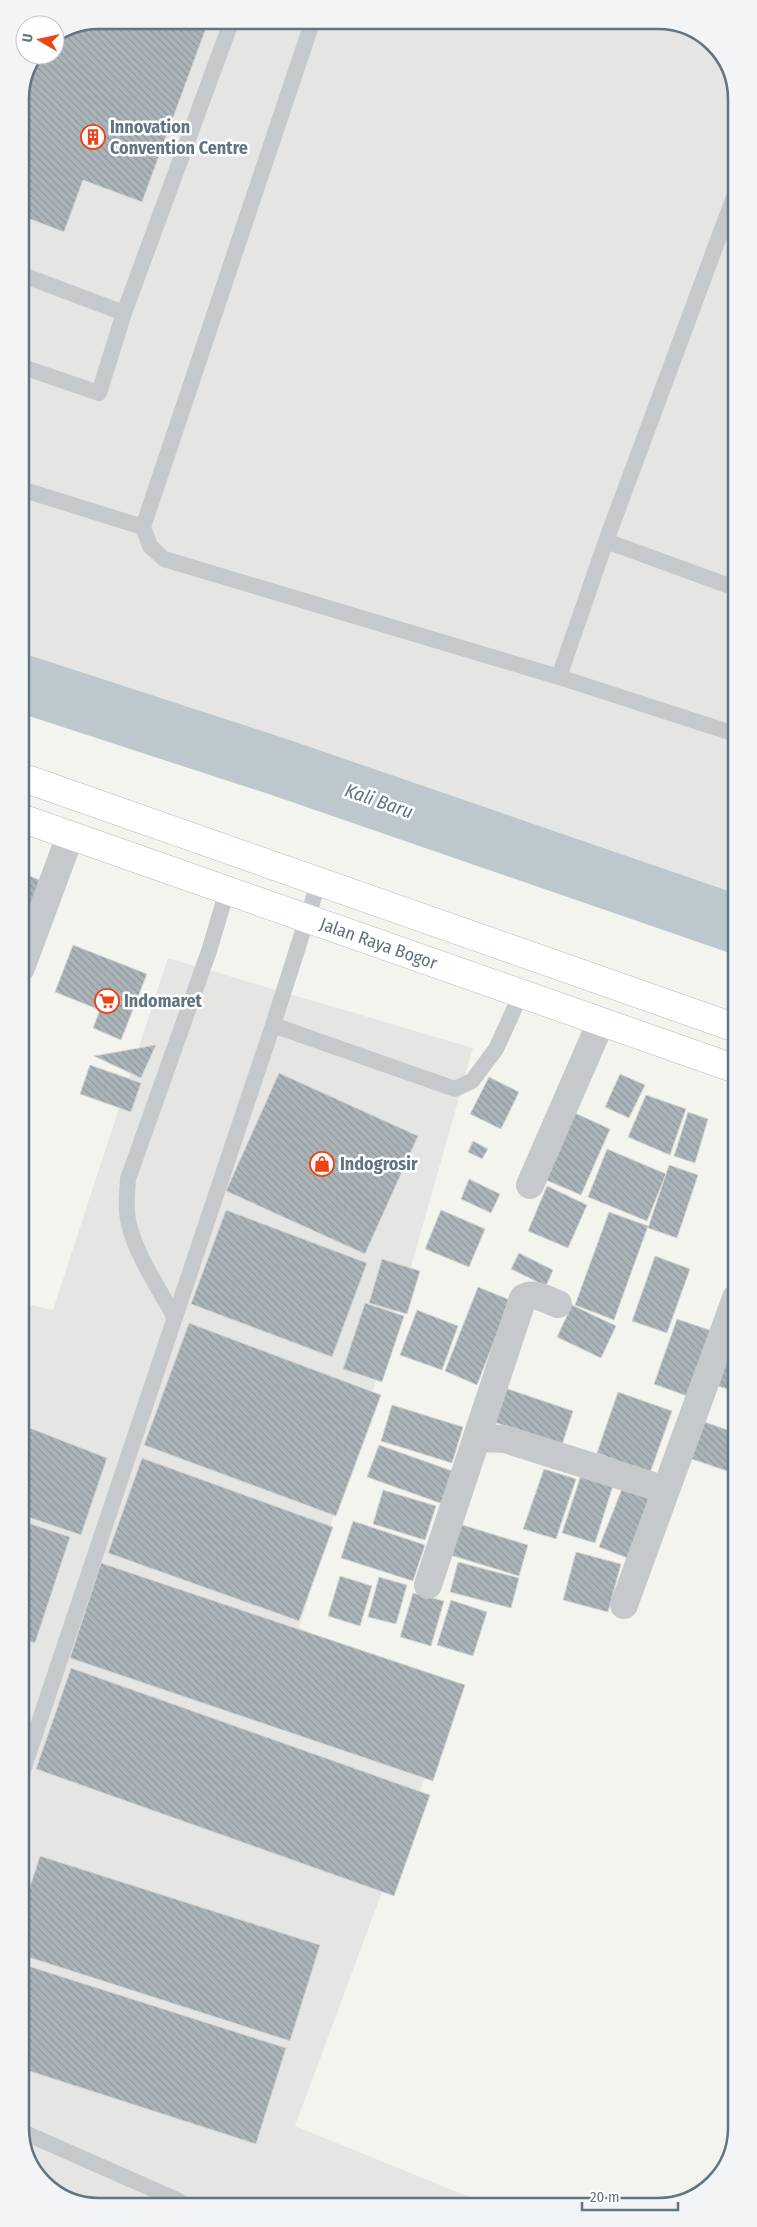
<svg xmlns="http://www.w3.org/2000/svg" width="757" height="2227" font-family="'Fira Sans Condensed',sans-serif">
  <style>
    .built { fill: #e5e6e3 }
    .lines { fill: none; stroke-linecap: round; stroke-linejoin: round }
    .river { stroke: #bcc8cd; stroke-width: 58 }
    .building { fill: url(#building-back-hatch); stroke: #d5d5d3 }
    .trunk-casing { stroke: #b5b9bc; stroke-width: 29 }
    .service { stroke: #c6c9cc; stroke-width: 16 }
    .minor { stroke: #c6c9cc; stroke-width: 28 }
    .trunk { stroke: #fff; stroke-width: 28 }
    .labels { text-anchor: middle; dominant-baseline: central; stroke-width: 5; stroke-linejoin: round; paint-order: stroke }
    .poi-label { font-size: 18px; font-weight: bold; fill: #617483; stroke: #fff; text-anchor: start }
    .street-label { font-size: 18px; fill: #617483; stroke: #fff }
    .water-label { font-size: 19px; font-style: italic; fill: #5c7781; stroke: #fff }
    .rim { fill: none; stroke: #617483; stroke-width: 2.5 }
  </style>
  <defs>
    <pattern id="building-back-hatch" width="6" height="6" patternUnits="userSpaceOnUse" patternTransform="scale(1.25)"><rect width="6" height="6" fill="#abb4b8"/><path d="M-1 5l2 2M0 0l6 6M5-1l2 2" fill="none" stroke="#8f979b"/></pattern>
  </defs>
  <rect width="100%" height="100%" fill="#f4f4ef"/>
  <path class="built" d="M99,20H664L710,39L734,79L735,923L21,673L20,94L38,55H55V38Z
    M168,958L473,1048L405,1288L299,1627L452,1704L295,2126L489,2205L93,2207L47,2188L23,2148L22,1303L53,1310Z"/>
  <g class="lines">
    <path class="river" d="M21,683L279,767L735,924"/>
  </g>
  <path class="building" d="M99,20H209L142,202L83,180L64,232L20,215V94L38,55H55V38Z
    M735,409V444L732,433Z
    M21,872L46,883L36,906L21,900Z
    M73,945L147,974L121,1040L93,1028L100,1010L55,992Z
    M156,1045L141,1078L94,1056Z
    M90,1065L141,1083L131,1112L80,1094Z
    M279,1073L418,1136L365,1254L226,1191Z
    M620,1074L645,1085L629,1118L605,1107Z
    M489,1077L519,1092L501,1129L470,1114Z
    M646,1095L686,1109L670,1155L628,1137Z
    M568,1110L610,1129L581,1195L539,1177Z
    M688,1112L708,1119L695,1163L674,1156Z
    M473,1141L488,1149L482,1159L468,1152Z
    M607,1149L666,1174L647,1221L588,1197Z
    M669,1165L698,1175L677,1238L648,1228Z
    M469,1179L500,1194L491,1213L461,1199Z
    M547,1186L587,1205L568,1248L528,1231Z
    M226,1210L367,1263L332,1357L191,1304Z
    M441,1210L485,1229L469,1267L425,1249Z
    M609,1212L648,1226L614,1320L575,1305Z
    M519,1253L553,1270L546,1286L511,1269Z
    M655,1256L690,1269L667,1333L632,1321Z
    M382,1259L420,1271L407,1314L369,1303Z
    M478,1287L510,1300L477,1385L445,1371Z
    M365,1303L404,1316L382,1382L343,1369Z
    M572,1305L616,1326L601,1358L557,1337Z
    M417,1310L458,1326L442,1370L400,1355Z
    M677,1319L721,1334L698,1400L654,1384Z
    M189,1323L381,1395L336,1516L144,1445Z
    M730,1352L736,1354V1392L718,1386Z
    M505,1388L573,1411L562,1445L494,1422Z
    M618,1392L672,1411L650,1473L597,1453Z
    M392,1405L463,1427L452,1463L381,1441Z
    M699,1420L736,1433V1474L686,1457Z
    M22,1425L107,1458L81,1535L22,1515Z
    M379,1445L455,1472L443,1504L367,1477Z
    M142,1458L333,1527L299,1621L108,1553Z
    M544,1469L576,1479L556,1539L523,1529Z
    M583,1469L615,1479L595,1543L562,1533Z
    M624,1484L658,1497L633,1560L599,1547Z
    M383,1490L436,1506L425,1540L373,1524Z
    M22,1521L70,1537L35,1643L22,1639Z
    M353,1521L425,1545L413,1581L341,1558Z
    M456,1523L528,1545L519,1576L447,1554Z
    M576,1552L621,1564L608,1612L563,1600Z
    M458,1562L519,1578L511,1608L450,1592Z
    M101,1563L465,1685L433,1781L70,1658Z
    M340,1576L372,1586L360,1626L328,1616Z
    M379,1577L407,1585L396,1624L368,1617Z
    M413,1593L444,1601L431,1646L400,1637Z
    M451,1600L487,1612L473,1656L437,1645Z
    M22,1649L29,1652L22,1672Z
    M71,1668L430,1795L394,1896L36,1769Z
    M40,1856L320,1945L290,2041L22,1955V1911Z
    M22,1964L286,2048L256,2144L23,2069Z"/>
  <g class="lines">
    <defs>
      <g id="trunk">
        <path d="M21,777L736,1028"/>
        <path id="s1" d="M21,818L736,1069"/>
      </g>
    </defs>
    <use href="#trunk" class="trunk-casing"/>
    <path class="service" d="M313,20L143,527L150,546L164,559L559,677L735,734
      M20,274L124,313
      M20,366L99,393L124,313L232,20
      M21,489L143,527
      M606,541L735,588
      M559,677L606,541L735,194
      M273,1025L455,1089L472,1081L496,1049L521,994
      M175,1318C161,1292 137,1256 130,1228C125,1212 127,1195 128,1179L209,951L227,891
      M22,1773L273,1025L319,881
      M23,2132L175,2199L187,2206"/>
    <path class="minor" d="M21,968L70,836
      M530,1185L601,1022
      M477,1438L505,1439L666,1490
      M428,1585L523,1298C534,1291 547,1300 558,1304
      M624,1605L736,1298"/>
    <use href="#trunk" class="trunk"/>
  </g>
  <defs>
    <symbol id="building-ring" viewBox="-11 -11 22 22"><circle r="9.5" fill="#fff" stroke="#ef4315" stroke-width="1.5"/><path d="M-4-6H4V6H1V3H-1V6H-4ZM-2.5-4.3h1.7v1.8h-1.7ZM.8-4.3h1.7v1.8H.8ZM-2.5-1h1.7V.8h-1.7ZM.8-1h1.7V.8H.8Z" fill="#ef4315"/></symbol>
    <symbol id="supermarket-ring" viewBox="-11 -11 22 22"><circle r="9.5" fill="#fff" stroke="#ef4315" stroke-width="1.5"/><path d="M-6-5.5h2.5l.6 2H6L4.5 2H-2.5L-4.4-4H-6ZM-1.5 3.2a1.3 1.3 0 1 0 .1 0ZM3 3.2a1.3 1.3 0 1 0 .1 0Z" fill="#ef4315"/></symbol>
    <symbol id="shop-ring" viewBox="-11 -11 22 22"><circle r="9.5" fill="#fff" stroke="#ef4315" stroke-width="1.5"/><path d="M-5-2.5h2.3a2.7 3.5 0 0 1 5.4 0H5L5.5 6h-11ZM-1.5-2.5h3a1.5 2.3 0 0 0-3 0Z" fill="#ef4315"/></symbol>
  </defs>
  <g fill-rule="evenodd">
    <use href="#building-ring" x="79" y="123" width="28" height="28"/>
    <use href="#supermarket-ring" x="93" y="987" width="28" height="28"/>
    <use href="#shop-ring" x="308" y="1150" width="28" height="28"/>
  </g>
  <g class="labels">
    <g class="poi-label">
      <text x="110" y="127">Innovation<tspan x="110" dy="21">Convention Centre</tspan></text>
      <text x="124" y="1001">Indomaret</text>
      <text x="340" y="1164">Indogrosir</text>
    </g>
    <g class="street-label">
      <text stroke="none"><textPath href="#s1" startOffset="379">Jalan Raya Bogor</textPath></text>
    </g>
    <g class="water-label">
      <text transform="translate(379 801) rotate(19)">Kali Baru</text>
    </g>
  </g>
  <path d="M0 0H757V2227H0ZM99 29H658A70 70 0 0 1 728 99V2128A70 70 0 0 1 658 2198H99A70 70 0 0 1 29 2128V99A70 70 0 0 1 99 29Z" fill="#f2f4f5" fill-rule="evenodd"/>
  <path class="rim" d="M99 29H658A70 70 0 0 1 728 99V2128A70 70 0 0 1 658 2198H99A70 70 0 0 1 29 2128V99A70 70 0 0 1 99 29Z"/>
  <g transform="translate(40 40) rotate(279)"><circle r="24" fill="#ffffff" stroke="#c0c7cd"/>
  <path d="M0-4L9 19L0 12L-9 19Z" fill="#ef4315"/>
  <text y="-8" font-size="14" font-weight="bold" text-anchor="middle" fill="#617483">U</text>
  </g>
  <path d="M582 2202v8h96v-8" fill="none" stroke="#617483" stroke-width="2.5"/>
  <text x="590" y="2202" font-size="15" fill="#617483" stroke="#ffffff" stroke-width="4" paint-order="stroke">20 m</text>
</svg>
